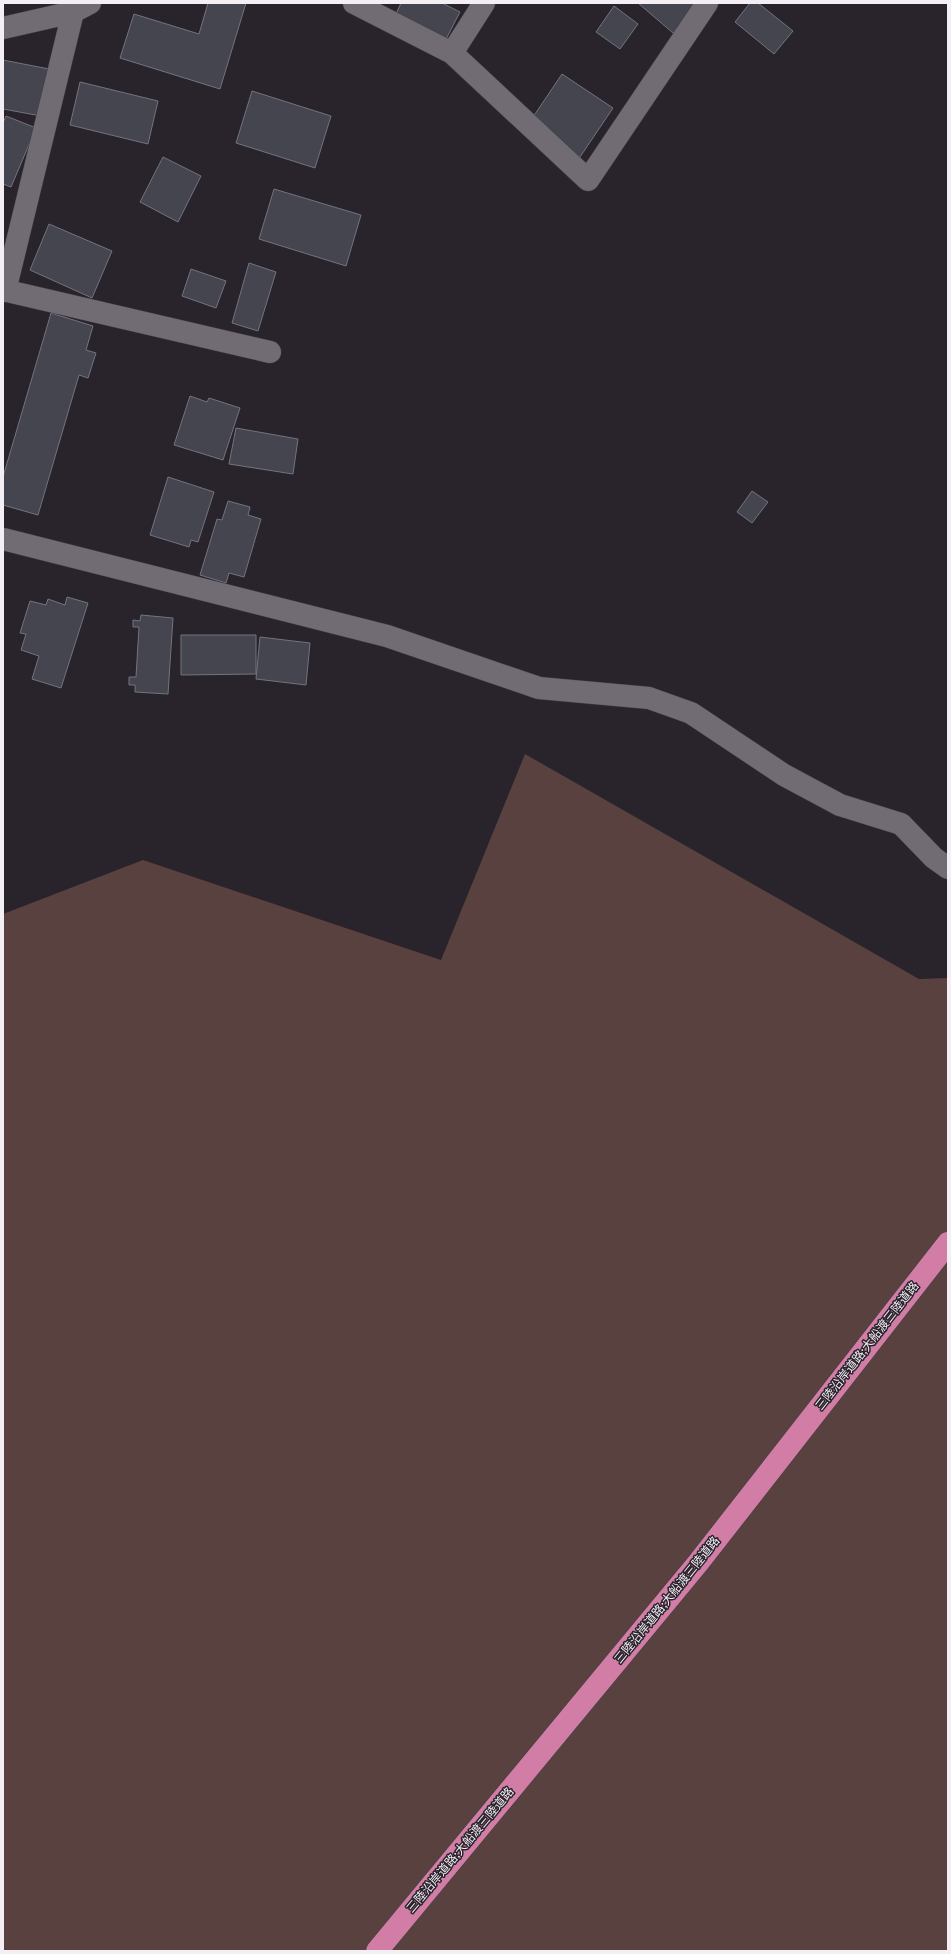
<svg xmlns="http://www.w3.org/2000/svg" width="951" height="1954" font-family="'Space Grotesk','Noto Sans JP',sans-serif">
  <style>
    .green { fill: #59413f }
    .building { fill: #44454f; stroke: #73747f }
    .lines { fill: none; stroke-linecap: round; stroke-linejoin: round }
    .street-casing { stroke: #443f46; stroke-width: 23 }
    .highway-casing { stroke: #443f46; stroke-width: 23 }
    .street { stroke: #716b74; stroke-width: 22 }
    .highway { stroke: #d17da5; stroke-width: 22 }
    .labels { text-anchor: middle; dominant-baseline: central; stroke-width: 3; stroke-linejoin: round; paint-order: stroke }
    .street-label { font-size: 12px; fill: #f3eff5; stroke: #29232b }
  </style>
  <rect width="100%" height="100%" fill="#29232b"/>
  <path class="green" d="M525,754L919,979L948,978V1951H3V914L143,860L441,960Z"/>
  <path class="building" d="M208,3H246L220,89L120,58L134,14L199,34Z
    M401,3H442L460,12L445,41L395,16Z
    M638,3H699L673,33Z
    M750,3H758L793,31L774,54L735,22Z
    M614,6L638,24L620,49L596,32Z
    M3,60L49,69L41,116L3,109Z
    M562,74L613,108L580,157L529,123Z
    M80,82L158,101L148,144L70,125Z
    M252,91L331,116L315,168L236,143Z
    M6,116L36,128L11,187L3,184V123Z
    M163,157L201,176L178,222L140,202Z
    M274,189L361,215L346,266L259,239Z
    M49,224L112,251L92,298L30,270Z
    M249,263L276,272L258,331L232,323Z
    M191,269L226,281L216,308L182,296Z
    M51,313L93,326L86,350L96,353L88,378L79,375L38,515L3,505V477Z
    M190,396L207,402L209,398L240,408L223,460L174,445Z
    M236,428L298,439L293,474L229,464Z
    M168,477L214,492L198,542L191,540L189,547L150,535Z
    M752,491L768,502L752,523L737,512Z
    M228,501L250,507L248,515L261,519L244,577L229,573L226,583L200,575L217,519L222,520Z
    M67,597L88,603L61,688L32,679L39,656L21,650L26,634L20,633L30,601L46,605L48,599L65,605Z
    M141,615L173,618L168,694L135,692V685H129V677H136L139,627H133V620L140,621Z
    M181,635H256V674L181,675Z
    M260,637L310,643L306,685L256,679Z"/>
  <g class="lines">
    <defs>
      <path id="street" d="M354,3L452,53L588,180L707,3
        M3,28L73,12L90,3
        M452,53L484,3
        M3,290L270,352
        M5,291L73,12
        M3,539L387,636L539,688L649,698L691,713L784,775L840,805L901,824L934,858L948,868"/>
      <path id="highway" d="M377,1951L698,1563L948,1243"/>
    </defs>
    <use href="#street" class="street-casing"/>
    <use href="#highway" class="highway-casing"/>
    <use href="#street" class="street"/>
    <use href="#highway" class="highway"/>
  </g>
  <g class="labels">
    <g class="street-label">
      <text transform="translate(867 1346) rotate(-52)">三陸沿岸道路;大船渡三陸道路</text>
      <text transform="translate(667 1600) rotate(-51)">三陸沿岸道路;大船渡三陸道路</text>
      <text transform="translate(460 1850) rotate(-50)">三陸沿岸道路;大船渡三陸道路</text>
    </g>
  </g>
  <rect width="951" height="1954" fill="none" stroke="#f3eff5" stroke-width="8"/>
</svg>
